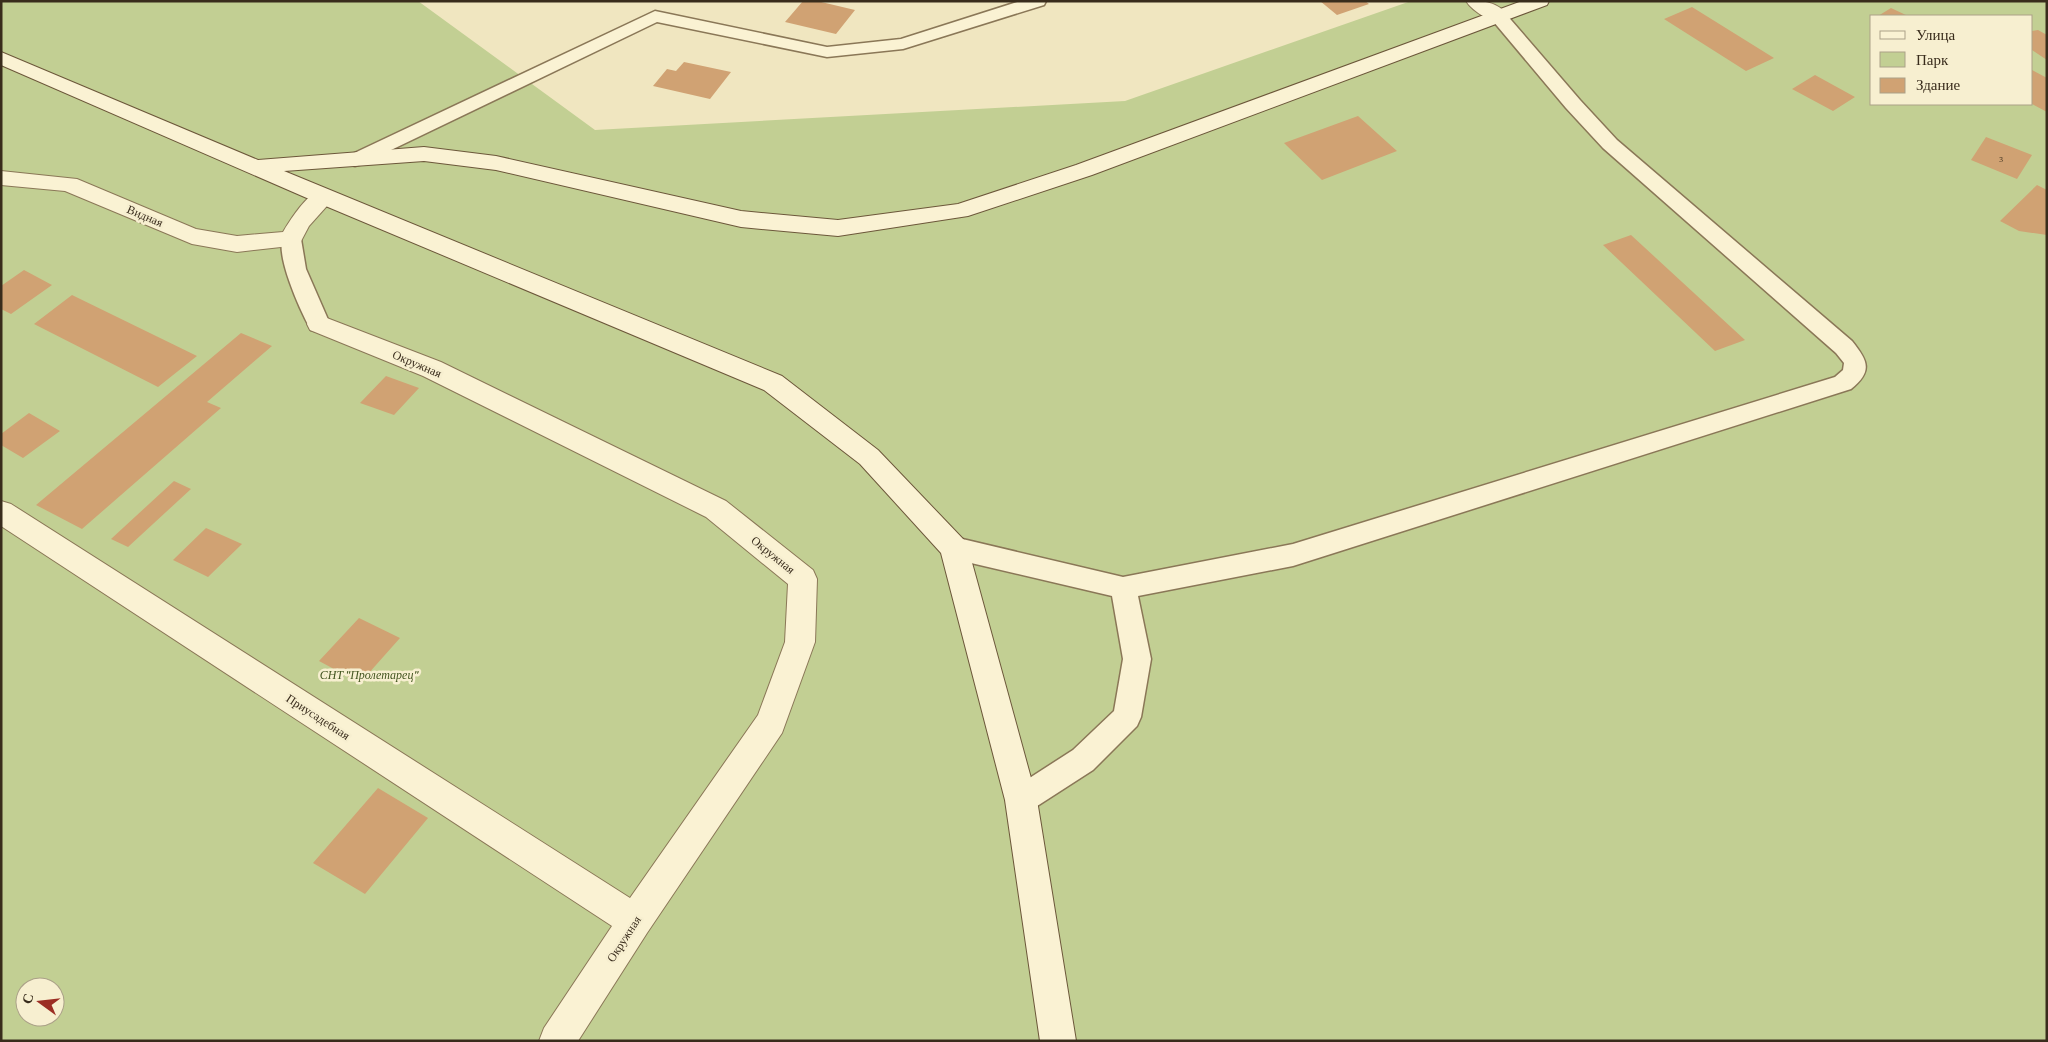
<svg xmlns="http://www.w3.org/2000/svg" width="2048" height="1042" font-family="'Crimson Pro',serif">
  <style>
    .green { fill: #c2cf93; fill-rule: evenodd }
    .building { fill: #d0a273 }
    .lines { fill: none; stroke-linecap: round; stroke-linejoin: round }
    .lane-casing { stroke: #8a7757; stroke-width: 3 }
    .street-casing { stroke: #8a7757; stroke-width: 2 }
    .secondary-casing { stroke: #6c573a; stroke-width: 2 }
    .lane { fill: #faf2d3; fill-rule: evenodd }
    .street { fill: #faf2d3; fill-rule: evenodd }
    .secondary { fill: #faf2d3; fill-rule: evenodd }
    .labels { text-anchor: middle; dominant-baseline: central; stroke-width: 5; stroke-linejoin: round; paint-order: stroke }
    .number-label { font-size: 10px; fill: #5f4a32 }
    .street-label { font-size: 12px; fill: #392c1c; stroke: #f7efd0 }
    .park-label { font-size: 12px; font-style: italic; fill: #445621; stroke: #f7efd0 }
  </style>
  <rect width="100%" height="100%" fill="#f0e6c0"/>
  <path class="green" d="M1,1H418L595,130L1125,101L1411,1H2047V1041H1ZM1872,16H2032V104H1872ZM25,987H55V1017H25Z"/>
  <path class="building" d="M803,1H817L855,10L836,34L785,22Z
    M1320,1H1365L1369,4L1337,15Z
    M1692,7L1774,58L1746,71L1664,19Z
    M1891,8L1908,16H1878Z
    M2038,30L2047,35V60L2032,50V31Z
    M684,62L731,72L710,99L653,86L667,69L676,71Z
    M2032,70L2047,78V112L2032,104Z
    M1815,75L1855,97L1833,111L1792,89Z
    M1358,116L1397,151L1322,180L1284,143Z
    M1986,137L2032,155L2017,179L1971,160Z
    M2037,185L2047,190V235L2019,231L2000,221Z
    M1631,235L1745,340L1715,351L1603,245Z
    M24,270L52,285L11,314L1,309V286Z
    M72,295L197,356L158,387L34,324Z
    M241,333L272,346L207,402L221,408L82,529L36,505Z
    M386,376L419,388L394,415L360,403Z
    M29,413L60,431L23,458L1,445V434Z
    M174,481L191,489L128,547L111,539Z
    M206,528L242,544L208,577L173,560Z
    M359,618L400,638L360,683L319,661Z
    M378,788L428,818L365,894L313,863Z"/>
  <g class="lines">
    <defs>
      <path id="lane" d="M1020,1H1046L1044,5L903,49L827,57L657,22L362,164L355,166L348,164L345,160L348,156L655,11L827,47L901,39Z
        M1499,12L1505,13L1580,100L1617,140L1852,341C1868,361 1873,371 1851,389L1293,566L1138,596L1151,659L1141,717L1137,726L1093,770L1031,810L1021,814L1011,810L1006,800L1011,790L1073,750L1114,711L1123,659L1112,596L954,559L945,556L941,548L945,540L954,537L1123,577L1293,544L1835,377L1843,370L1844,363L1836,353L1603,148L1566,108L1493,21L1490,17L1493,13Z
        M291,232L298,234L301,239L306,269L330,324L327,330L319,332L311,330C301,312 273,252 284,234Z"/>
      <path id="street" d="M1466,1C1483,1 1498,1 1509,17L1506,21C1493,24 1473,12 1466,1Z
        M1,171L77,179L196,229L237,236L283,232C290,220 304,199 316,192C322,189 326,190 332,192L335,197L309,226L299,245L237,252L192,244L65,191L1,185Z
        M319,315L441,362L726,501L813,570L817,579L815,642L782,733L647,933L578,1041H539L544,1028L612,926L1,526V501L11,504L630,898L758,715L785,642L788,584L706,517L423,376L310,330L307,324L310,318Z"/>
      <path id="secondary" d="M1522,1H1549L1547,5L1092,175L968,216L838,236L741,227L496,170L424,161L284,171L782,376L878,450L964,540L968,548L1037,800L1076,1041H1040L1005,800L941,553L860,464L764,390L316,202L1,65V52L258,160L424,147L496,156L741,211L838,220L958,204L1076,165Z"/>
    </defs>
    <use href="#lane" class="lane-casing"/>
    <use href="#street" class="street-casing"/>
    <use href="#secondary" class="secondary-casing"/>
    <use href="#lane" class="lane"/>
    <use href="#street" class="street"/>
    <use href="#secondary" class="secondary"/>
  </g>
  <g class="labels">
    <g class="number-label">
      <text x="2001" y="158">3</text>
    </g>
    <g class="street-label">
      <text transform="translate(145 216) rotate(23)">Видная</text>
      <text transform="translate(417 364) rotate(23)">Окружная</text>
      <text transform="translate(773 555) rotate(39)">Окружная</text>
      <text transform="translate(318 717) rotate(33)">Приусадебная</text>
      <text transform="translate(624 939) rotate(-57)">Окружная</text>
    </g>
    <g class="park-label">
      <text x="369" y="675">СНТ "Пролетарец"</text>
    </g>
  </g>
  <rect width="2048" height="1042" fill="none" stroke="#392c1c" stroke-width="5"/>
  <rect x="1870" y="15" width="162" height="90" fill="#f7efd0" stroke="#aba188"/>
  <rect x="1880" y="31" width="25" height="8" fill="#faf2d3" stroke="#aba188"/>
  <text x="1916" y="40" font-size="15" fill="#392c1c">Улица</text>
  <rect x="1880" y="52" width="25" height="15" fill="#c2cf93" stroke="#aba188"/>
  <text x="1916" y="65" font-size="15" fill="#392c1c">Парк</text>
  <rect x="1880" y="78" width="25" height="15" fill="#d0a273" stroke="#aba188"/>
  <text x="1916" y="90" font-size="15" fill="#392c1c">Здание</text>
  <g transform="translate(40 1002) rotate(285)"><circle r="24" fill="#f7efd0" stroke="#aba188"/>
  <path d="M0-4L9 19L0 12L-9 19Z" fill="#9c2e24"/>
  <text y="-8" font-size="14" font-weight="bold" text-anchor="middle" fill="#392c1c">С</text>
  </g>
</svg>
